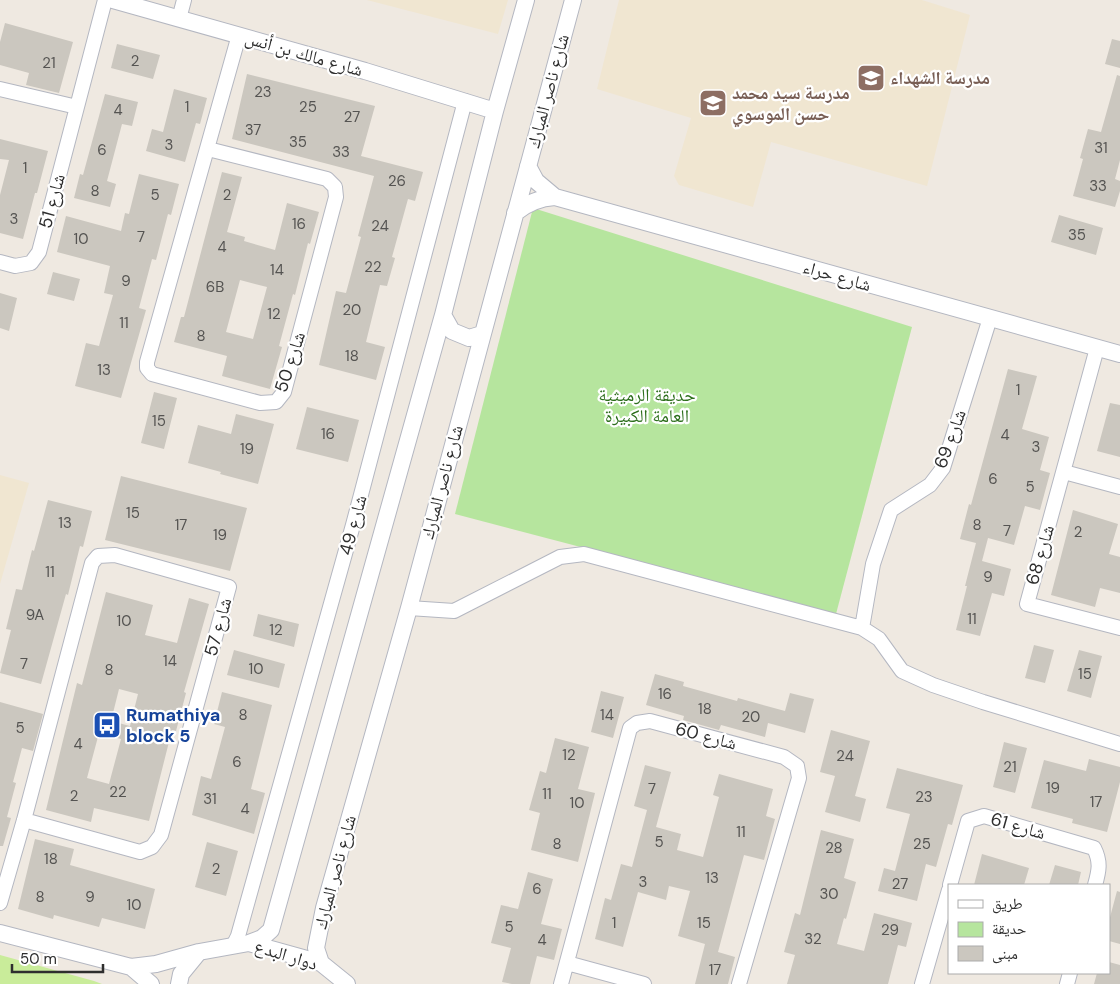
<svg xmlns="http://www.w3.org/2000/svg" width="1120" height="984" font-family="'DM Sans','Noto Naskh Arabic',sans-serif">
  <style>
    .education { fill: #f0e6d1 }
    .green { fill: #b6e59e }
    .pitch { fill: #c9ec9a }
    .building { fill: #cbc7bf; fill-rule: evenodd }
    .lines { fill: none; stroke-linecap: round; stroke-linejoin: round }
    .minor-casing { stroke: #b4b7c1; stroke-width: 16 }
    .tertiary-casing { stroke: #b4b7c1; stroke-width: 18 }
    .minor { stroke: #fff; stroke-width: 14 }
    .tertiary { stroke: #fff; stroke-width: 16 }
    .labels { text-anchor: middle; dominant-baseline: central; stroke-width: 4.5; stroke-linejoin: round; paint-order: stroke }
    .number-label { font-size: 15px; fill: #555452 }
    .street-label { font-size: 18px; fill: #2e2e2e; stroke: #fff }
    .education-label { font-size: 18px; font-weight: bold; fill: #785e54; stroke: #fff; text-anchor: start }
    .park-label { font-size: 18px; fill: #2c6e1b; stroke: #fff }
    .transit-label { font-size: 18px; font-weight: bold; fill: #164399; stroke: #fff; text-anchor: start }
  </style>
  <rect width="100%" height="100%" fill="#efe9e1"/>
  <path class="education" d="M367,0H508L498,34Z
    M619,0H922L970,15L927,186L771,142L753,207L679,185L674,176L691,118L597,89Z
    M0,475L29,483L0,584Z"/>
  <path class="green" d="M533,208L912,327L836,614L455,514Z"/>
  <path class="pitch" d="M0,955L94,981L102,984H0Z"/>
  <path class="building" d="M5,23L73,42L59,93L26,85L29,73L0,65V42Z
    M1112,39L1120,41V68L1105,64Z
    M117,44L160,55L153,79L111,68Z
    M247,74L375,106L361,156L423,172L415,201L408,199L392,257L395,258L387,286L380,285L366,342L385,347L376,380L319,365L336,291L346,293L361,237L358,236L374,176L232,139Z
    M1117,75L1120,76V160L1115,179L1120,181V191L1115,207L1073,196L1083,159L1080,158L1088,129L1101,132Z
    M174,89L207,98L200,124L196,123L185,162L146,151L152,129L163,132Z
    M105,94L138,102L132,126L122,124L107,181L116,184L110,207L74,198L80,174L83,175Z
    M0,139L48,151L37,193H35L23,239L0,233V195L9,160L0,159Z
    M222,172L242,177L227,232L245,237L244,241L275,250L287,203L319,212L310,244L308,243L295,295L293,294L279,346L282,347L270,389L222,376L227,356L174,342L181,317H184ZM240,280L267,287L253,339L226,332Z
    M139,174L179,184L171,215L168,214L156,260L152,259L139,308L146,310L121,398L75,386L86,343L99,346L113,295L104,293L110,266L57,252L66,216L121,231L125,213L129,214Z
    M1059,215L1103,228L1096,255L1051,242Z
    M53,272L80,279L74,301L47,294Z
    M0,293L17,298L9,331L0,328Z
    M1008,369L1037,376L1022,429L1049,437L1040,470L1050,473L1040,510L1025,506L1014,545L988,538L982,561L1011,569L1004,596L992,593L980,636L956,630L967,586H965L976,543L960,539L969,504L971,505Z
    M154,392L177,398L164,449L141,443Z
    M1110,403L1120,405V457L1097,451Z
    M307,407L359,420L348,462L296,449Z
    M236,414L274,424L258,484L220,474L221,472L188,463L198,425L231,434Z
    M121,476L247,508L230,571L105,540Z
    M48,500L92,511L83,547L80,546L68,595L66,594L41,684L0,673L11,630L6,629L16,589L22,590L32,550L34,551Z
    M1073,510L1118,524L1109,554L1120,557V593L1100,588L1095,607L1051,595Z
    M106,592L153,605L145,635L177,643L189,598L209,604L184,692L186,693L176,731L172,730L149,821L94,808L91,822L46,810L77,683L82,685ZM119,689L138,694L130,726L111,721ZM99,733L121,739L109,784L87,778Z
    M258,614L299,624L294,647L253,636Z
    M1034,645L1054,650L1045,683L1025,678Z
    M234,650L285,664L279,688L227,675Z
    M1079,650L1102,656L1091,698L1067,691Z
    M655,674L684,682L683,686L737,701L738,698L785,711L790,693L814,699L805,733L768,723L765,737L721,725L719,730L683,720L684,716L646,705Z
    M601,691L624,697L613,738L591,732Z
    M222,692L272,705L251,789L265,793L254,834L192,815L201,776L211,779L225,727L214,724Z
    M0,702L43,714L33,751L22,748L13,782L16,783L7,817L11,818L3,846H0Z
    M831,730L870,741L855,796L866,799L860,822L825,812L835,776L820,772Z
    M555,738L589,747L578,789L595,793L578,862L531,850L540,813L529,810L540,771L546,773Z
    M1004,742L1027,748L1015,793L993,787Z
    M1089,759L1120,767V782L1107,832L1072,823L1073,819L1031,808L1044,760L1086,771Z
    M645,765L671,772L656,827L681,834L677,850L703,857L719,797L713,795L719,774L773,789L766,816L775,819L764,860L744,855L718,952L735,957L728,984H695L705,944L678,936L690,891L669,886L666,900L638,892L623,947L595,939L605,898L611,900L621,864L632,867L647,810L634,806Z
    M897,768L963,785L952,825L948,824L936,867L926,864L917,901L878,891L884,868L895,871L910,814L886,808Z
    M821,830L854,839L844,878L856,882L846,919L844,918L837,944L864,951L874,913L912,923L906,947L898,945L888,984H787L795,955L784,952L795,913L800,915Z
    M35,839L74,849L70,865L155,889L145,929L102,918L99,927L54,915L53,919L18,909Z
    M207,842L238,851L226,896L195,887Z
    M982,854L1029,868L1024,885H974Z
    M1055,865L1081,872L1078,885H1049Z
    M528,872L553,879L541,924L562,929L554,960L537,956L530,984H512L502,982L511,948L491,943L501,905L518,909Z
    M1117,891L1120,892V944L1109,941V921Z
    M1109,962L1120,965V984H1094L1097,973H1109Z"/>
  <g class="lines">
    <defs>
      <path id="minor" d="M179,19L184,0
        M0,89L77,107
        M208,149L327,179L335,187L336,197L284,392L276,402L260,403L152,374L147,368V362L239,35
        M0,262L15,266L31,263L39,252L105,0
        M1097,348L1027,604L1120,628
        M1064,472L1120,487
        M409,608L454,611L560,557L584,554L862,628L879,639L902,671L933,685L983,702L1120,744
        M862,628L873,564L891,510L930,485L943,468L990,318
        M950,885L968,821L984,816L1094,848C1101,862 1099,871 1095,885
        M0,903L24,820L92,563L98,556L115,555L229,587L161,835L152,847L140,852L24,820
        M233,946L238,936L353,525L465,101
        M567,963L644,984
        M561,984L630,728L637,723L650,721L784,757L797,766L799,778L739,984
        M922,984L949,890
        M1067,984L1070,973"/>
      <path id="tertiary" d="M113,0L365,71L495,111
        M528,166L536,181L555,197L1120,354
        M515,213C527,203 539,198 555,197
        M443,315L452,331L469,338L482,334
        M0,933L131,967L156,964L199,952
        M249,943L262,938L271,930L443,315L495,111L526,0
        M321,963L316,948L324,908L409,608L573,0
        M131,967L151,984
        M179,984L181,974L199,952L249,943L321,963L347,984"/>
    </defs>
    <use href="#minor" class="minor-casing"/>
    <use href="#tertiary" class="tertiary-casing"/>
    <use href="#minor" class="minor"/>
    <use href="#tertiary" class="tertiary"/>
  </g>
  <defs>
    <symbol id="school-square" viewBox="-11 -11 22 22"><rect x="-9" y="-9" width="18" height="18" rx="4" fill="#8d6e63" stroke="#fff"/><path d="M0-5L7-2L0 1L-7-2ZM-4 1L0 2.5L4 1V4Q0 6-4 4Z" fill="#fff"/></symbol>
    <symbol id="bus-square" viewBox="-11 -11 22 22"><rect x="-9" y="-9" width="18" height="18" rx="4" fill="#1a4fb4" stroke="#fff"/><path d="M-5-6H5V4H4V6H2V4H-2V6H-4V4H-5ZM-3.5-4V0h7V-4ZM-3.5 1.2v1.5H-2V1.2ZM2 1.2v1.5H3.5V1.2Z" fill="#fff"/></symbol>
  </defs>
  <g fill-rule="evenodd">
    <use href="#school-square" x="855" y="62" width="32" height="32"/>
    <use href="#school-square" x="697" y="87" width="32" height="32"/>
    <use href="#bus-square" x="91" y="709" width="32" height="32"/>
  </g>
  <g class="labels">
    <g class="number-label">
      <text x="135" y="61">2</text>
      <text x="49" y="63">21</text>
      <text x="263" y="92">23</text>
      <text x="187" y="107">1</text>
      <text x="308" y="107">25</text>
      <text x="118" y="110">4</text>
      <text x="352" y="117">27</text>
      <text x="253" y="130">37</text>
      <text x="298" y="142">35</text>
      <text x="169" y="145">3</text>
      <text x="1101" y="148">31</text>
      <text x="102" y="150">6</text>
      <text x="341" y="152">33</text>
      <text x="25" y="168">1</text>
      <text x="397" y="181">26</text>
      <text x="1098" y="186">33</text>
      <text x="95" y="191">8</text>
      <text x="155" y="195">5</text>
      <text x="227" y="195">2</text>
      <text x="14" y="219">3</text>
      <text x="299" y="224">16</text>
      <text x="380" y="226">24</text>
      <text x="1077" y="235">35</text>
      <text x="141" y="237">7</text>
      <text x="81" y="239">10</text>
      <text x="222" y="247">4</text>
      <text x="373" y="267">22</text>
      <text x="277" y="270">14</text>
      <text x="126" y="281">9</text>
      <text x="215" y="287">6B</text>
      <text x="352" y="310">20</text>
      <text x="274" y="314">12</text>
      <text x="124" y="323">11</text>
      <text x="201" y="336">8</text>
      <text x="352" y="356">18</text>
      <text x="104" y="370">13</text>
      <text x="1018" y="390">1</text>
      <text x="159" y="421">15</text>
      <text x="328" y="434">16</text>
      <text x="1005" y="435">4</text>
      <text x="1036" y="447">3</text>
      <text x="247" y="449">19</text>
      <text x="993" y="479">6</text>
      <text x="1030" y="487">5</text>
      <text x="133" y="513">15</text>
      <text x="65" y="523">13</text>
      <text x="181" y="525">17</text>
      <text x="977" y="525">8</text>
      <text x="1007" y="531">7</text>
      <text x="1078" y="532">2</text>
      <text x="220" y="535">19</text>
      <text x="50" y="572">11</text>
      <text x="988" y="577">9</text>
      <text x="35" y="615">9A</text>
      <text x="972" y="619">11</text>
      <text x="124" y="621">10</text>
      <text x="276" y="630">12</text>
      <text x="170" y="661">14</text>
      <text x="24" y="664">7</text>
      <text x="256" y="669">10</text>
      <text x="109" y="670">8</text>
      <text x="1085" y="674">15</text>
      <text x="665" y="694">16</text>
      <text x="705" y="709">18</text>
      <text x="243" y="715">8</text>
      <text x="607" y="715">14</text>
      <text x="751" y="717">20</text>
      <text x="20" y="728">5</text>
      <text x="78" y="744">4</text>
      <text x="569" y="755">12</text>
      <text x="845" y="756">24</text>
      <text x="237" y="762">6</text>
      <text x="1010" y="767">21</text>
      <text x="1053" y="788">19</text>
      <text x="652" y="789">7</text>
      <text x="118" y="792">22</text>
      <text x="547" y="794">11</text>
      <text x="74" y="796">2</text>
      <text x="924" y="797">23</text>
      <text x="210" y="799">31</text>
      <text x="1096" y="802">17</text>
      <text x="577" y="803">10</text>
      <text x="245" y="809">4</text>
      <text x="741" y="832">11</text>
      <text x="659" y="842">5</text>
      <text x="557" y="844">8</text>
      <text x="922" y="844">25</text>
      <text x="834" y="848">28</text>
      <text x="51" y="859">18</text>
      <text x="216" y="869">2</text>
      <text x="712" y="878">13</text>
      <text x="643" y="882">3</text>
      <text x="900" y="884">27</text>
      <text x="537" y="889">6</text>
      <text x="829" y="894">30</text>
      <text x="40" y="897">8</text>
      <text x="90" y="897">9</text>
      <text x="134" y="905">10</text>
      <text x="614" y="923">1</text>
      <text x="704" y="923">15</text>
      <text x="509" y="927">5</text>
      <text x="890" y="930">29</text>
      <text x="813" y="939">32</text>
      <text x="542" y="940">4</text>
      <text x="715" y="970">17</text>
    </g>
    <g class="street-label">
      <text transform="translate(304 54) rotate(16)">شارع مالك بن أنس</text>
      <text transform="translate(548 91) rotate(-75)">شارع ناصر المبارك</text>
      <text transform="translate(52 201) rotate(-75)">شارع 51</text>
      <text transform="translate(837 276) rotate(16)">شارع حراء</text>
      <text transform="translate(290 362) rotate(-72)">شارع 50</text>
      <text transform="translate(950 439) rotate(-70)">شارع 69</text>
      <text transform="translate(442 482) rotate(-75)">شارع ناصر المبارك</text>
      <text transform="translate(353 525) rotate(-75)">شارع 49</text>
      <text transform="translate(1040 555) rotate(-74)">شارع 68</text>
      <text transform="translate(218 627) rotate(-75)">شارع 57</text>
      <text transform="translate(706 736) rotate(15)">شارع 60</text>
      <text transform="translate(1018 826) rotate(16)">شارع 61</text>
      <text transform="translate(335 872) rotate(-75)">شارع ناصر المبارك</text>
      <text transform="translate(286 955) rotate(17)">دوار البدع</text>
    </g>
    <g class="education-label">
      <text x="890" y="78">مدرسة الشهداء</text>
      <text x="732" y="93">مدرسة سيد محمد<tspan x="732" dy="21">حسن الموسوي</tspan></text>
    </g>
    <g class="park-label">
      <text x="647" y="395">حديقة الرميثية<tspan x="647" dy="21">العامة الكبيرة</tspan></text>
    </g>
    <g class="transit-label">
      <text x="126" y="715">Rumathiya<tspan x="126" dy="21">block 5</tspan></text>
    </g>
  </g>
  <rect x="948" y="884" width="162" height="90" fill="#ffffff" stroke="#ababab"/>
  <rect x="958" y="900" width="25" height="8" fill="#ffffff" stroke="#ababab"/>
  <text x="992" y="909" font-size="15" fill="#2e2e2e">طريق</text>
  <rect x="958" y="922" width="25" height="15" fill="#b6e59e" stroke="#ababab"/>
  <text x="992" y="934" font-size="15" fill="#2e2e2e">حديقة</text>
  <rect x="958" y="946" width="25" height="15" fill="#cbc7bf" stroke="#ababab"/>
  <text x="992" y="959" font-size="15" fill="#2e2e2e">مبنى</text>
  <path d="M12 964v8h91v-8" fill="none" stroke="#2e2e2e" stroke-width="2.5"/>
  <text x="20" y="964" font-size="15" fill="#2e2e2e" stroke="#ffffff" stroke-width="4" paint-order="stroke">50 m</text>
</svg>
